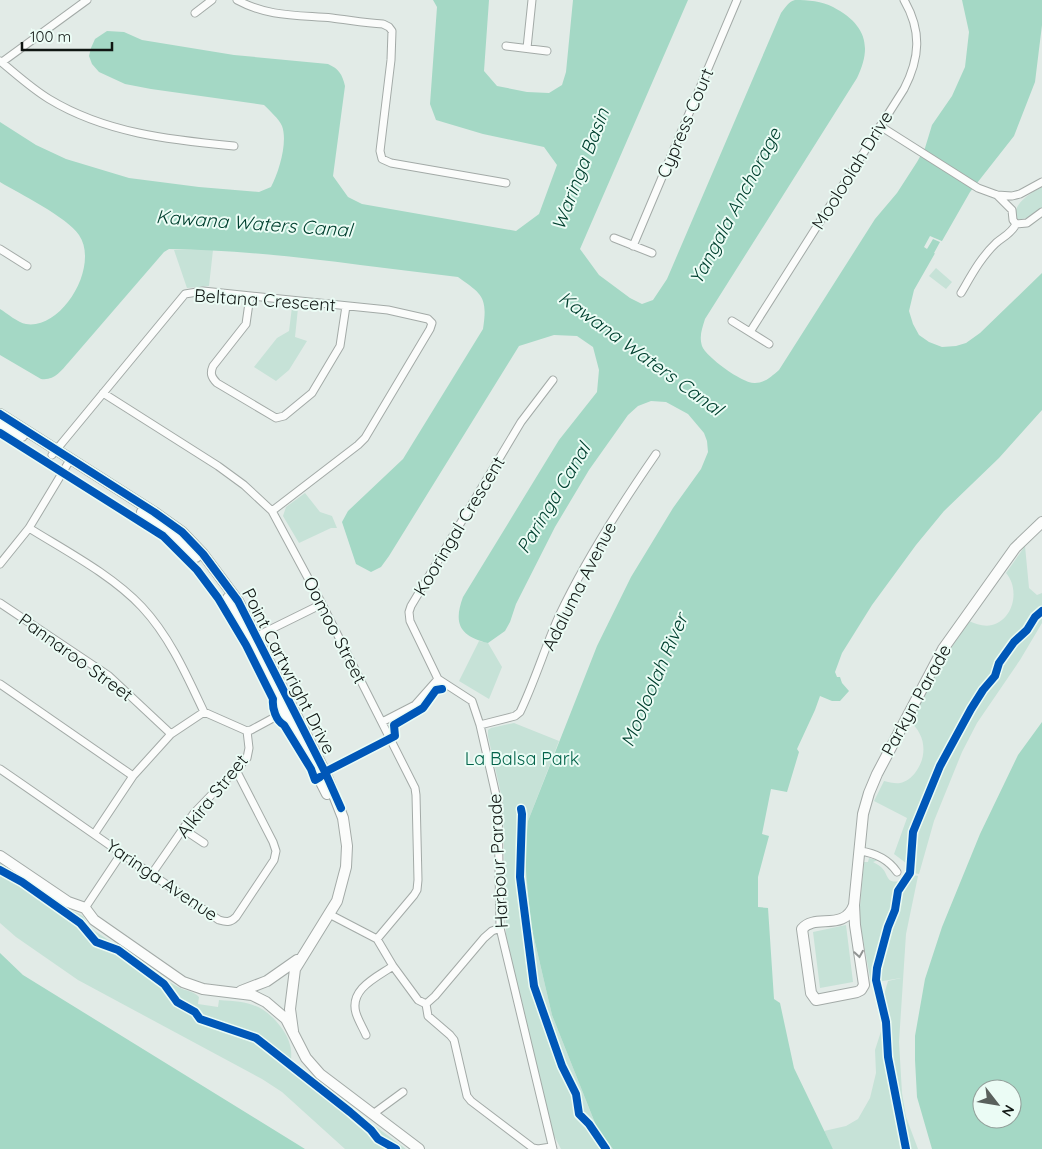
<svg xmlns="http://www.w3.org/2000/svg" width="1042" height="1149" font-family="Quicksand,sans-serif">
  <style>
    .green { fill: #c6e2d7 }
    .water { fill: #a4d8c5; fill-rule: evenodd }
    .pier { fill: #e2ebe7 }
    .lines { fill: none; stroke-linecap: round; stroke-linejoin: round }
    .street-casing { stroke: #a3aaa7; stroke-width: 9 }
    .secondary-casing { stroke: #a3aaa7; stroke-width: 12 }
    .street { stroke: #fbfcfb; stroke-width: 7 }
    .secondary { stroke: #fbfcfb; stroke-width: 10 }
    .cycleway-casing { stroke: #ebfcf5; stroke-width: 11 }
    .cycleway { stroke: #0057b8; stroke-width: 8 }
    .oneway { stroke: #919493 }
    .labels { text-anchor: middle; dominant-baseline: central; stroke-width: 4; stroke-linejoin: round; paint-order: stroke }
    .street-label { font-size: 18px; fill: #101613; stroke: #ebfcf5 }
    .park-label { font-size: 18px; fill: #02634a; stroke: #ebfcf5 }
    .water-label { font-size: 19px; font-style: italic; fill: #00402f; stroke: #ebfcf5 }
  </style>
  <rect width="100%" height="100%" fill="#e2ebe7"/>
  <path class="green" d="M1042,187V208L1031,217L1017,220L1015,213C1018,200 1031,193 1042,187Z
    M207,249L213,250L209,286L187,288L174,250Z
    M936,268L952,282L946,289L929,276Z
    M292,307L298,308L295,337L307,341L289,370L276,381L254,367L277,338L289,331Z
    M305,493L320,512L332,516L337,528H331L299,543L283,516L286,507Z
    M1025,546L1029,588L1037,595L1042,593V623L1020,660L977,723L962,752L934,821L919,874L908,872L906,863L894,854L907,818L874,801L884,781C889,782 895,784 900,783C906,782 912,777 915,773C928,756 926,734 909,721L947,654L969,621C976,624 984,627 992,625C1014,619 1020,589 1006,573Z
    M479,641L488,643L502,667L489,699L459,681Z
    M514,723L559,741L528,821L531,925L552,1015L597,1128L613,1149H561L550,1128L506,935L503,803L488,736V730L491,728Z
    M869,858L878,860L873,862C876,864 879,865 881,867C889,874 885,884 900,881L907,874L918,876L906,934L899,1042L902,1093L906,1117L918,1149H833L824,1131L846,1126L858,1119L870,1098L876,1073L875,1050L885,1019L881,1005L888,981L901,978L871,983L859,917L864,862H868Z
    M0,863L63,906L83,916L88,925L95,931C123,949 149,971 178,987C185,991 194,991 199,997L198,1004L218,1007L219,1000C245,1002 258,1002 276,1021C282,1028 288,1036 290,1045C292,1051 291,1058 291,1064L406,1149H345L282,1092L262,1079L78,980L16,937L0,923Z
    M846,925L853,982L820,988L813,932Z"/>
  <path class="water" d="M433,0H489L484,71L497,86L527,92L549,93L562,85L566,72L573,0H688L580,249L599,275L630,298L642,304L653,300L667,279L781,13C785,8 789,1 795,0C808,0 822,1 833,7C865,24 873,45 857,78L705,319C702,329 699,336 702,346C706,357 743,384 755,383C765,383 772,376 779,370L875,219L897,193L917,162L925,148L932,125L952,96L965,67L969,32L962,0H1042V25L1035,82L1014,136L970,192L914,290L909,311L913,324L919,335L929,342L942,347L956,346L966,343L980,333L1042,273V410L999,458L944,511L916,545L872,605L842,653L835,672L837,677H840L842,683L849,691L840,701H832L820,696L815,710L797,749L799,752L787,792L771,789L762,834L769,836L758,877V907L768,908L774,999L780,1003L794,1068L833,1149H613L597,1128L552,1015L531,925L525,860L528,821L597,646L631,577L673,508L701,469L708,452L707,441L704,433L688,414L666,402L651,401L638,406L628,415L589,470L555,527L516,604L510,622L505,631L488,643C460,636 453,624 463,597L559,440L597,392L599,370L593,347L577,336L554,335L519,346L389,556L381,567L371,572L356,564L342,522L348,511L403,459L483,329C488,297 482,294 458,277C362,266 265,250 169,249L164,252L69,362C61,371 54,381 41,379L0,355V309C7,313 18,323 26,324C62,330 100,266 79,235C67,217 20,194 0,182V122L36,145L66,159L129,178L199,187L259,192L271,187C279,172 288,142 282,126C279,119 270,111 264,105L151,89L125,84L99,72L92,64L89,56L91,48L95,39L107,31L124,32L142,40L234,55L328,64C339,69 342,74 345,86L333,176L348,197L362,204L516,231L539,214L557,165L544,147L483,134L436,120L430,104L437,7Z
    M1042,722V1149H932L917,1097L915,1060V1036L925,979L942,927L980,834L1018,755ZM982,1089H1012V1119H982Z
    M0,953L23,975L305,1149H0Z"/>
  <path class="pier" d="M930,236L944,242L937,255L934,253L940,242L933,239L927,249L924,247Z"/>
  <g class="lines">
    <defs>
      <path id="street" d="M237,0C268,17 298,15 332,18C349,20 366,23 383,24L389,27L392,31L391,60L380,151L382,159L391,163L506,183
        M195,13L212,0
        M506,46L547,51
        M527,48L532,0
        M0,61C16,74 31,88 49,99C105,133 170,140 234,146
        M2,62L87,0
        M880,126L978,188L997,195L1012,196L1020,194L1042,182
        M997,195L1012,210L1013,220L1016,224
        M1016,224L1027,223L1042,212
        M614,238L652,253
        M633,246L737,0
        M0,249L27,266
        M961,293C971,276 981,257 996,243C1003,237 1012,233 1016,224
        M250,296L246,324L213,366C210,373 211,377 217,383L276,418L284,416L312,393L340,346L346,306
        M732,321L769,344
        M750,332L904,89C920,58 922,31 904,0
        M103,393L218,466L244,485L272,511L322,604L415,788L416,795L418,880L417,890L414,895L377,939
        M52,455L185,294L203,291L388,310L428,319L432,323L430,329L365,438L358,445L272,511
        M29,528C66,551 112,575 142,607C170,637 187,676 204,712
        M0,564L29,528L70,460
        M0,603L109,676L171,734
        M253,638L322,604
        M438,679L472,701L480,725L498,804L500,928L553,1149
        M438,679L410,621L409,612L411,606L521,422L553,380
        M0,684L133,776
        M382,722L415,705L438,679
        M480,725L515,716L520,712C535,681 545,647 559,616C586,559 620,506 656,454
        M247,731L251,730L288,710
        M0,769C73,819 145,871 219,920C226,922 230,923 236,917L274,860L276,851L273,842L236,770
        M183,829L204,843
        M95,833L133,776L171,734L204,712L247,731
        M860,851C875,853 888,859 897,872
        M151,875L194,813L247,758L249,748L247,731
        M85,908L121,854
        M329,914L377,939L393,966L418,1000L426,1004L428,1016L450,1035L454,1040L467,1096L471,1101L533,1148L538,1149L551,1147
        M426,1004L435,996L484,938L492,931L500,928
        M366,1035C363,1028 358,1020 356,1013C349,989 377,977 393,966
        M373,1114L403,1092"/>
      <path id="secondary" d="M0,414L154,512L182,532L203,554L238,601L325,772L343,818L347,846L346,867L337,901L295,969L290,1009L293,1031
        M0,423L22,436
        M142,512L177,538L196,557
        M228,598L327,794
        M0,856L68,902L85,908L94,920L183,982L203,989L252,995L266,1002L286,1019L306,1058L320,1074L419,1149
        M854,905C844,932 815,913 802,929L811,993L816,1000L857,992L861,990L864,985L855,925L854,905L863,814L869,793L877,774L943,649L1015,548L1042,522
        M241,991L267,981L297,960"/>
    </defs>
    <use href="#street" class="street-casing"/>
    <use href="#secondary" class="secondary-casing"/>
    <use href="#street" class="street"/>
    <use href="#secondary" class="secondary"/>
    <defs>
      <path id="cycleway" d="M0,414L154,512L182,532L203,554L238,601L325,772L341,808
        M0,433L163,536L197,570L218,598L246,645L273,699C272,708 276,721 284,725L311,769L315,780L320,777
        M325,772L395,736L394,725L423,708L436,690L442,689
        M521,809L522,814L520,877L534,986L562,1066L576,1094L579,1114L589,1124L606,1149
        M0,870L22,882L80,923L96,942L118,950L164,984L177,1002L195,1012L200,1019L256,1038L350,1112L371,1130L378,1139L396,1149
        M906,1149L888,1057L886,1022L876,980L877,968L888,927L895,910L898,891L910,873L913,832L940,766L971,709L983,690L995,676L999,663L1014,642L1027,630L1035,617L1042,611"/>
    </defs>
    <use href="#cycleway" class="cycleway-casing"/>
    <use href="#cycleway" class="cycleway"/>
  </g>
  <defs><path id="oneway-chevron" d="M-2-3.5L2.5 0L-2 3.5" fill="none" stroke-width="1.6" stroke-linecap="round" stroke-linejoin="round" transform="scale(1.25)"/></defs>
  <use class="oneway" href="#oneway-chevron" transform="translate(859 954) rotate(81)"/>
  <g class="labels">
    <g class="street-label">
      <text transform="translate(685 123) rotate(-67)">Cypress Court</text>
      <text transform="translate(852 170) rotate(-58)">Mooloolah Drive</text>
      <text transform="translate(265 300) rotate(4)">Beltana Crescent</text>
      <text transform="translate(459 526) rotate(-59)">Kooringal Crescent</text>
      <text transform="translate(579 586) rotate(-63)">Adaluma Avenue</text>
      <text transform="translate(335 630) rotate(63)">Oomoo Street</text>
      <text transform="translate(76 657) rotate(36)">Pannaroo Street</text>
      <text transform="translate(289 671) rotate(63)">Point Cartwright Drive</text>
      <text transform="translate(916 700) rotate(-61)">Parkyn Parade</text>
      <text transform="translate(212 796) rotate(-51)">Alkira Street</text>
      <text transform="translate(498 861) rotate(-93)">Harbour Parade</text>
      <text transform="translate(162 880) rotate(34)">Yaringa Avenue</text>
    </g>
    <g class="park-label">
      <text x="522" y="758">La Balsa Park</text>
    </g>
    <g class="water-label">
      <text transform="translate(580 169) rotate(-69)">Waringa Basin</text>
      <text transform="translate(735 206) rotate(-62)">Yangala Anchorage</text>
      <text transform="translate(254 223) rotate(4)">Kawana Waters Canal</text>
      <text transform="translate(641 353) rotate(36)">Kawana Waters Canal</text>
      <text transform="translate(553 498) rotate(-59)">Paringa Canal</text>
      <text transform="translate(654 680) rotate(-67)">Mooloolah River</text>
    </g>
  </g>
  <g transform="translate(997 1104) rotate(121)"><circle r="24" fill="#ebfcf5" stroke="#93a09b"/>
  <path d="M0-4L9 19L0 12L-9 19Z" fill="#5a615d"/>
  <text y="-8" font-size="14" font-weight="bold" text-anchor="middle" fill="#101613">N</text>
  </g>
  <path d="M22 42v8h90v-8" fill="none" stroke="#101613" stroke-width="2.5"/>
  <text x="30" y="42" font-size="15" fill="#101613" stroke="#ebfcf5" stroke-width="4" paint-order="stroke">100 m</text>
</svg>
